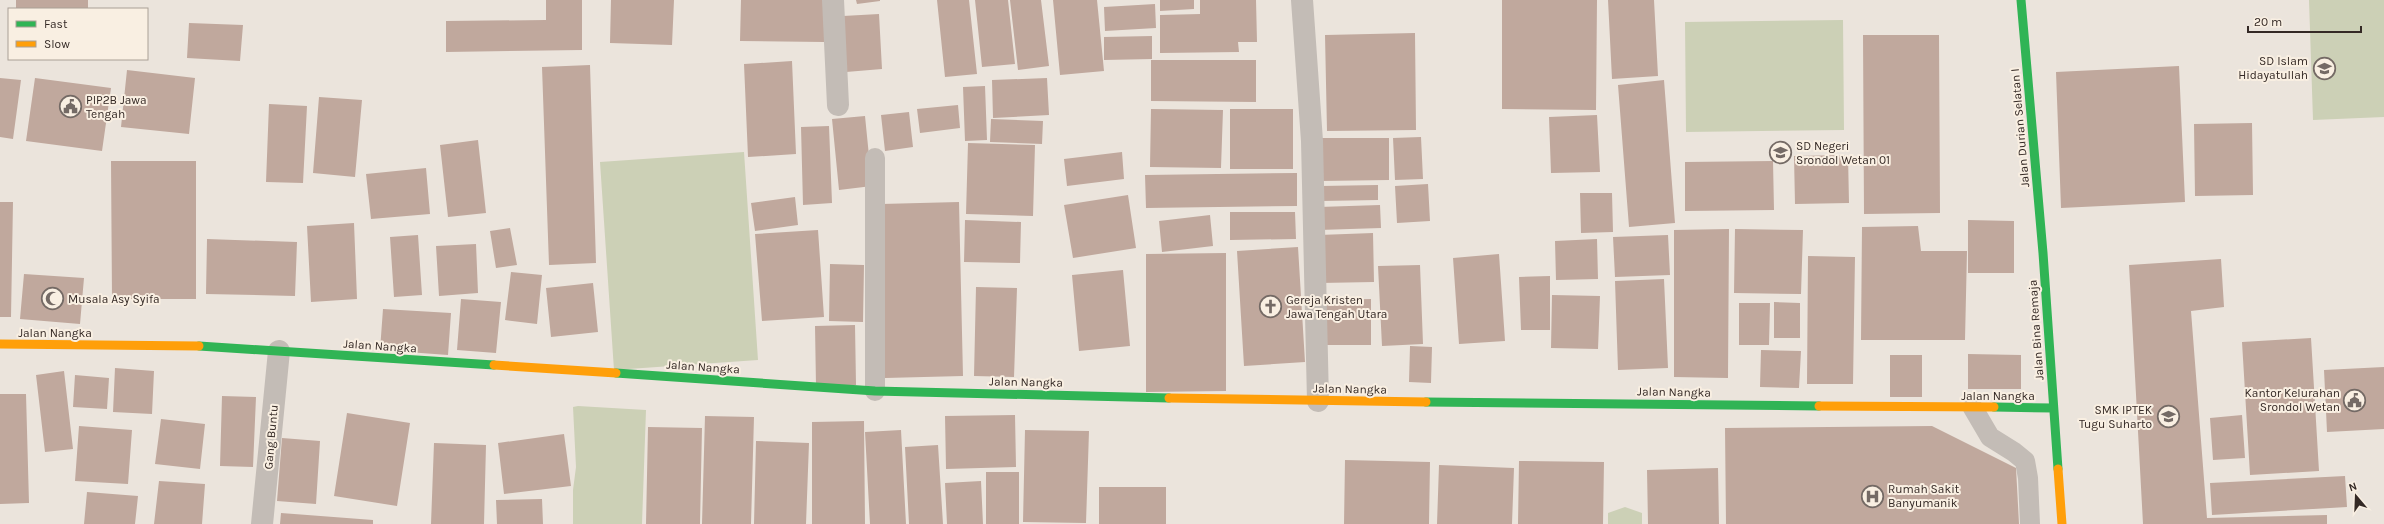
<svg xmlns="http://www.w3.org/2000/svg" width="2384" height="524" font-family="Karla,sans-serif">
  <style>
    .green { fill: #ccd0b6 }
    .building { fill: #c0a89d }
    .lines { fill: none; stroke-linecap: round; stroke-linejoin: round }
    .lane { stroke: #c3bcb6; stroke-width: 20 }
    .street { stroke: #c3bcb6; stroke-width: 22 }
    .fast { stroke: #30b455; stroke-width: 9 }
    .slow { stroke: #ff9f0a; stroke-width: 9 }
    .labels { text-anchor: middle; dominant-baseline: central; stroke-width: 4; stroke-linejoin: round; paint-order: stroke }
    .poi-label { font-size: 12px; fill: #342925; stroke: #f9efe2; text-anchor: start }
    .street-label { font-size: 12px; fill: #342925; stroke: #f9efe2 }
  </style>
  <rect width="100%" height="100%" fill="#ebe4dc"/>
  <path class="green" d="M2309,0H2384V117L2313,120Z
    M1843,20L1844,130L1686,132L1685,22Z
    M744,152L758,360L614,370L600,162Z
    M578,406L646,410L642,524H573V490L576,467L573,407Z
    M1625,507L1642,513V524H1608V513Z"/>
  <path class="building" d="M16,0H88V9H16Z
    M546,0H582V50L446,52V21L546,20Z
    M611,0H674L672,45L610,43Z
    M741,0H824V42L740,41Z
    M856,0H880V1L857,4Z
    M937,0H969L977,74L945,77Z
    M975,0H1008L1015,64L982,67Z
    M1010,0H1041L1049,66L1018,70Z
    M1053,0H1097L1104,71L1060,75Z
    M1160,0H1194V9L1160,11Z
    M1200,0H1256L1257,42H1238L1239,52L1160,53V15L1200,14Z
    M1502,0H1597L1596,110L1502,109Z
    M1608,0H1654L1658,76L1612,79Z
    M1155,4L1156,28L1105,31L1104,7Z
    M879,14L882,69L846,72L843,16Z
    M189,23L243,25L240,61L187,58Z
    M1415,33L1416,130L1327,131L1325,35Z
    M1863,35H1939L1940,213L1864,214Z
    M1152,36V59L1104,60V37Z
    M1151,60H1256V102L1151,101Z
    M792,61L796,154L748,157L744,64Z
    M590,65L596,263L549,265L542,67Z
    M2179,66L2185,202L2061,208L2056,72Z
    M127,70L195,78L189,134L121,127Z
    M0,78L21,80L13,139L0,137Z
    M35,78L111,88L102,151L26,141Z
    M1047,78L1049,115L993,118L992,80Z
    M1664,80L1675,223L1629,227L1618,85Z
    M985,86L987,140L965,141L963,87Z
    M319,97L362,100L355,177L313,173Z
    M269,104L307,106L303,183L266,182Z
    M958,105L960,128L920,133L917,109Z
    M1151,109L1223,110L1221,168L1150,167Z
    M1230,109H1293V169H1230Z
    M909,112L913,147L885,151L881,115Z
    M1597,115L1600,172L1551,173L1549,117Z
    M865,116L872,186L839,190L832,119Z
    M991,119L1043,121L1042,144L990,142Z
    M2252,123L2253,195L2195,196L2194,124Z
    M829,126L832,203L803,205L801,127Z
    M1421,137L1423,179L1395,180L1393,138Z
    M1321,138H1389V180L1321,181Z
    M478,140L486,213L448,217L440,145Z
    M968,143L1035,145L1033,216L966,214Z
    M1122,152L1124,179L1067,186L1064,159Z
    M1848,155L1849,203L1795,204L1794,156Z
    M111,161H196V299H112Z
    M1773,161L1774,210L1685,211V162Z
    M426,168L430,214L371,219L366,174Z
    M1297,173V206L1146,208L1145,175Z
    M1428,184L1430,221L1397,223L1395,186Z
    M1378,185V200L1321,201V186Z
    M1580,193H1612L1613,232L1581,233Z
    M1128,195L1136,248L1073,258L1064,205Z
    M795,197L798,225L755,231L751,203Z
    M0,202H13L11,317H0Z
    M959,202L963,376L885,378L881,204Z
    M1380,205L1381,228L1319,230V207Z
    M1230,212H1295L1296,239L1230,240Z
    M1210,215L1213,246L1162,252L1159,221Z
    M965,220L1021,222L1020,263L964,262Z
    M1968,220L2014,221V273H1968Z
    M354,223L357,299L311,302L307,226Z
    M1918,226L1921,251H1967L1965,340H1861L1862,227Z
    M510,228L517,265L496,268L490,231Z
    M1729,229L1728,378L1674,377V230Z
    M1735,229L1803,230L1801,294L1734,293Z
    M818,230L824,317L762,321L755,234Z
    M1373,233L1374,282L1320,283L1319,235Z
    M418,235L422,295L394,297L390,237Z
    M1668,235L1670,275L1615,277L1613,237Z
    M207,239L297,242L295,296L206,294Z
    M1597,239L1598,279L1556,280L1555,241Z
    M476,244L478,293L439,296L436,246Z
    M1298,247L1305,362L1244,366L1237,251Z
    M1226,253V391L1146,392V254Z
    M1499,254L1505,341L1459,344L1453,258Z
    M1808,256L1855,257L1853,384H1807Z
    M2221,259L2224,307L2191,311L2207,518L2327,515V524H2143L2129,265Z
    M830,264L864,265L863,322L829,321Z
    M1420,265L1423,344L1382,346L1378,266Z
    M1123,270L1130,346L1079,351L1072,275Z
    M511,272L542,275L537,324L505,320Z
    M24,274L84,278L80,324L20,319Z
    M1550,276V330H1521L1519,277Z
    M1664,279L1668,368L1618,370L1615,281Z
    M593,283L598,332L551,337L546,288Z
    M976,287L1017,288L1014,377L974,376Z
    M1552,295L1600,296L1598,349L1551,348Z
    M461,299L501,302L496,353L457,350Z
    M1371,299V345H1321L1322,300Z
    M1774,302L1800,303V338H1774Z
    M1739,303H1770L1769,345H1739Z
    M383,309L451,313L448,355L380,350Z
    M855,325L856,385L816,386L815,326Z
    M2311,338L2319,471L2250,475L2242,342Z
    M1410,346L1432,347L1431,383L1409,382Z
    M1761,350L1801,351L1799,388L1760,387Z
    M1968,354L2021,355V389H1968Z
    M1890,355H1922V397H1890Z
    M2384,367V429L2327,432L2324,370Z
    M115,368L154,371L152,414L113,412Z
    M64,371L73,449L45,452L36,375Z
    M75,375L109,378L107,409L73,407Z
    M0,394H26L29,503L0,504Z
    M222,396L256,397L253,467L220,466Z
    M347,413L410,423L397,506L334,496Z
    M1015,415L1016,467L946,469L945,416Z
    M2242,415L2245,458L2213,460L2210,418Z
    M705,416L754,417L751,524H702Z
    M161,419L205,424L200,469L155,464Z
    M864,421L865,524H812V422Z
    M79,426L132,430L128,484L75,481Z
    M1932,426L2016,468L2019,524H1726L1725,428Z
    M648,427L702,428L700,524H646Z
    M901,430L906,524H870L865,432Z
    M1025,430L1089,431L1086,523L1023,522Z
    M564,434L571,486L504,494L498,443Z
    M282,438L320,441L316,504L277,501Z
    M756,441L809,443L806,524H754Z
    M434,443L486,445L484,524H431Z
    M938,445L943,524H909L905,447Z
    M1345,460L1430,462L1429,524H1344Z
    M1519,461L1604,462L1603,524H1518Z
    M1439,465L1514,468L1512,524H1437Z
    M1718,468L1719,524H1648L1647,470Z
    M986,472H1019V524H986Z
    M2345,476L2347,507L2212,515L2210,483Z
    M159,481L205,484L202,524H154Z
    M981,481L983,524H947L945,483Z
    M1099,487H1166V524H1099Z
    M87,492L138,496L135,524H84Z
    M542,499L543,524H497L496,500Z
    M281,513L373,520V524H280Z"/>
  <g class="lines">
    <path class="lane" d="M875,391V158
      M1973,408L1990,437L2014,452L2025,461L2028,478L2030,524"/>
    <path class="street" d="M833,0L838,105
      M1302,0L1312,141L1318,401
      M262,524L279,351"/>
    <path class="fast" d="M2021,0L2043,253L2058,469
      M199,346L494,365
      M616,373L875,391L1169,398
      M1426,402L1819,406
      M1994,407L2053,408"/>
    <path class="slow" d="M0,344L199,346
      M494,365L616,373
      M1169,398L1426,402
      M1819,406L1994,407
      M2058,469L2062,524"/>
  </g>
  <defs>
    <symbol id="school-ring" viewBox="-11 -11 22 22"><circle r="9.5" fill="#f9efe2" stroke="#746a65" stroke-width="1.5"/><path d="M0-5L7-2L0 1L-7-2ZM-4 1L0 2.5L4 1V4Q0 6-4 4Z" fill="#746a65"/></symbol>
    <symbol id="civic-ring" viewBox="-11 -11 22 22"><circle r="9.5" fill="#f9efe2" stroke="#746a65" stroke-width="1.5"/><path d="M-.6-6.5H3V-4.5H.6V-3L4-1V1h2V6H-6V1h2V-1L-.6-3ZM-1.2 2.5V6h2.4V2.5Z" fill="#746a65"/></symbol>
    <symbol id="mosque-ring" viewBox="-11 -11 22 22"><circle r="9.5" fill="#f9efe2" stroke="#746a65" stroke-width="1.5"/><path d="M3.5-4.9A6 6 0 1 0 3.5 4.9A5 5 0 1 1 3.5-4.9Z" fill="#746a65"/></symbol>
    <symbol id="church-ring" viewBox="-11 -11 22 22"><circle r="9.5" fill="#f9efe2" stroke="#746a65" stroke-width="1.5"/><path d="M-1.2-6h2.4v3.5h3.3v2.4h-3.3V6h-2.4V-.1h-3.3v-2.4h3.3Z" fill="#746a65"/></symbol>
    <symbol id="hospital-ring" viewBox="-11 -11 22 22"><circle r="9.5" fill="#f9efe2" stroke="#746a65" stroke-width="1.5"/><path d="M-5-5h3v3.5h4V-5h3V5h-3V1.5h-4V5h-3Z" fill="#746a65"/></symbol>
  </defs>
  <g fill-rule="evenodd">
    <use href="#school-ring" x="2312" y="56" width="25" height="25"/>
    <use href="#civic-ring" x="58" y="94" width="25" height="25"/>
    <use href="#school-ring" x="1768" y="140" width="25" height="25"/>
    <use href="#mosque-ring" x="40" y="286" width="25" height="25"/>
    <use href="#church-ring" x="1258" y="294" width="25" height="25"/>
    <use href="#civic-ring" x="2342" y="388" width="25" height="25"/>
    <use href="#school-ring" x="2156" y="404" width="25" height="25"/>
    <use href="#hospital-ring" x="1860" y="484" width="25" height="25"/>
  </g>
  <g class="labels">
    <g class="poi-label">
      <text x="2308" y="61" text-anchor="end">SD Islam<tspan x="2308" dy="14">Hidayatullah</tspan></text>
      <text x="86" y="100">PIP2B Jawa<tspan x="86" dy="14">Tengah</tspan></text>
      <text x="1796" y="146">SD Negeri<tspan x="1796" dy="14">Srondol Wetan 01</tspan></text>
      <text x="68" y="299">Musala Asy Syifa</text>
      <text x="1286" y="300">Gereja Kristen<tspan x="1286" dy="14">Jawa Tengah Utara</tspan></text>
      <text x="2340" y="393" text-anchor="end">Kantor Kelurahan<tspan x="2340" dy="14">Srondol Wetan</tspan></text>
      <text x="2152" y="410" text-anchor="end">SMK IPTEK<tspan x="2152" dy="14">Tugu Suharto</tspan></text>
      <text x="1888" y="489">Rumah Sakit<tspan x="1888" dy="14">Banyumanik</tspan></text>
    </g>
    <g class="street-label">
      <text transform="translate(2020 128) rotate(-95)">Jalan Durian Selatan I</text>
      <text transform="translate(2036 330) rotate(-94)">Jalan Bina Remaja</text>
      <text x="55" y="333">Jalan Nangka</text>
      <text transform="translate(380 346) rotate(4)">Jalan Nangka</text>
      <text transform="translate(703 367) rotate(4)">Jalan Nangka</text>
      <text transform="translate(1026 382) rotate(1)">Jalan Nangka</text>
      <text transform="translate(1350 389) rotate(1)">Jalan Nangka</text>
      <text transform="translate(1674 392) rotate(1)">Jalan Nangka</text>
      <text x="1998" y="396">Jalan Nangka</text>
      <text transform="translate(271 437) rotate(-85)">Gang Buntu</text>
    </g>
  </g>
  <rect x="8" y="8" width="140" height="52" fill="#f9efe2" stroke="#aaa096"/>
  <rect x="16" y="21" width="20" height="6" fill="#30b455" stroke="#aaa096"/>
  <text x="44" y="28" font-size="12" fill="#342925">Fast</text>
  <rect x="16" y="41" width="20" height="6" fill="#ff9f0a" stroke="#aaa096"/>
  <text x="44" y="48" font-size="12" fill="#342925">Slow</text>
  <g transform="translate(2356 496) rotate(341)" stroke="#f9efe2" stroke-width="3" paint-order="stroke">
  <path d="M0-3L7 15L0 10L-7 15Z" fill="#342925"/>
  <text y="-6" font-size="11" font-weight="bold" text-anchor="middle" fill="#342925">N</text>
  </g>
  <path d="M2248 26v6h113v-6" fill="none" stroke="#342925" stroke-width="2"/>
  <text x="2254" y="26" font-size="12" fill="#342925" stroke="#f9efe2" stroke-width="3" paint-order="stroke">20 m</text>
</svg>
